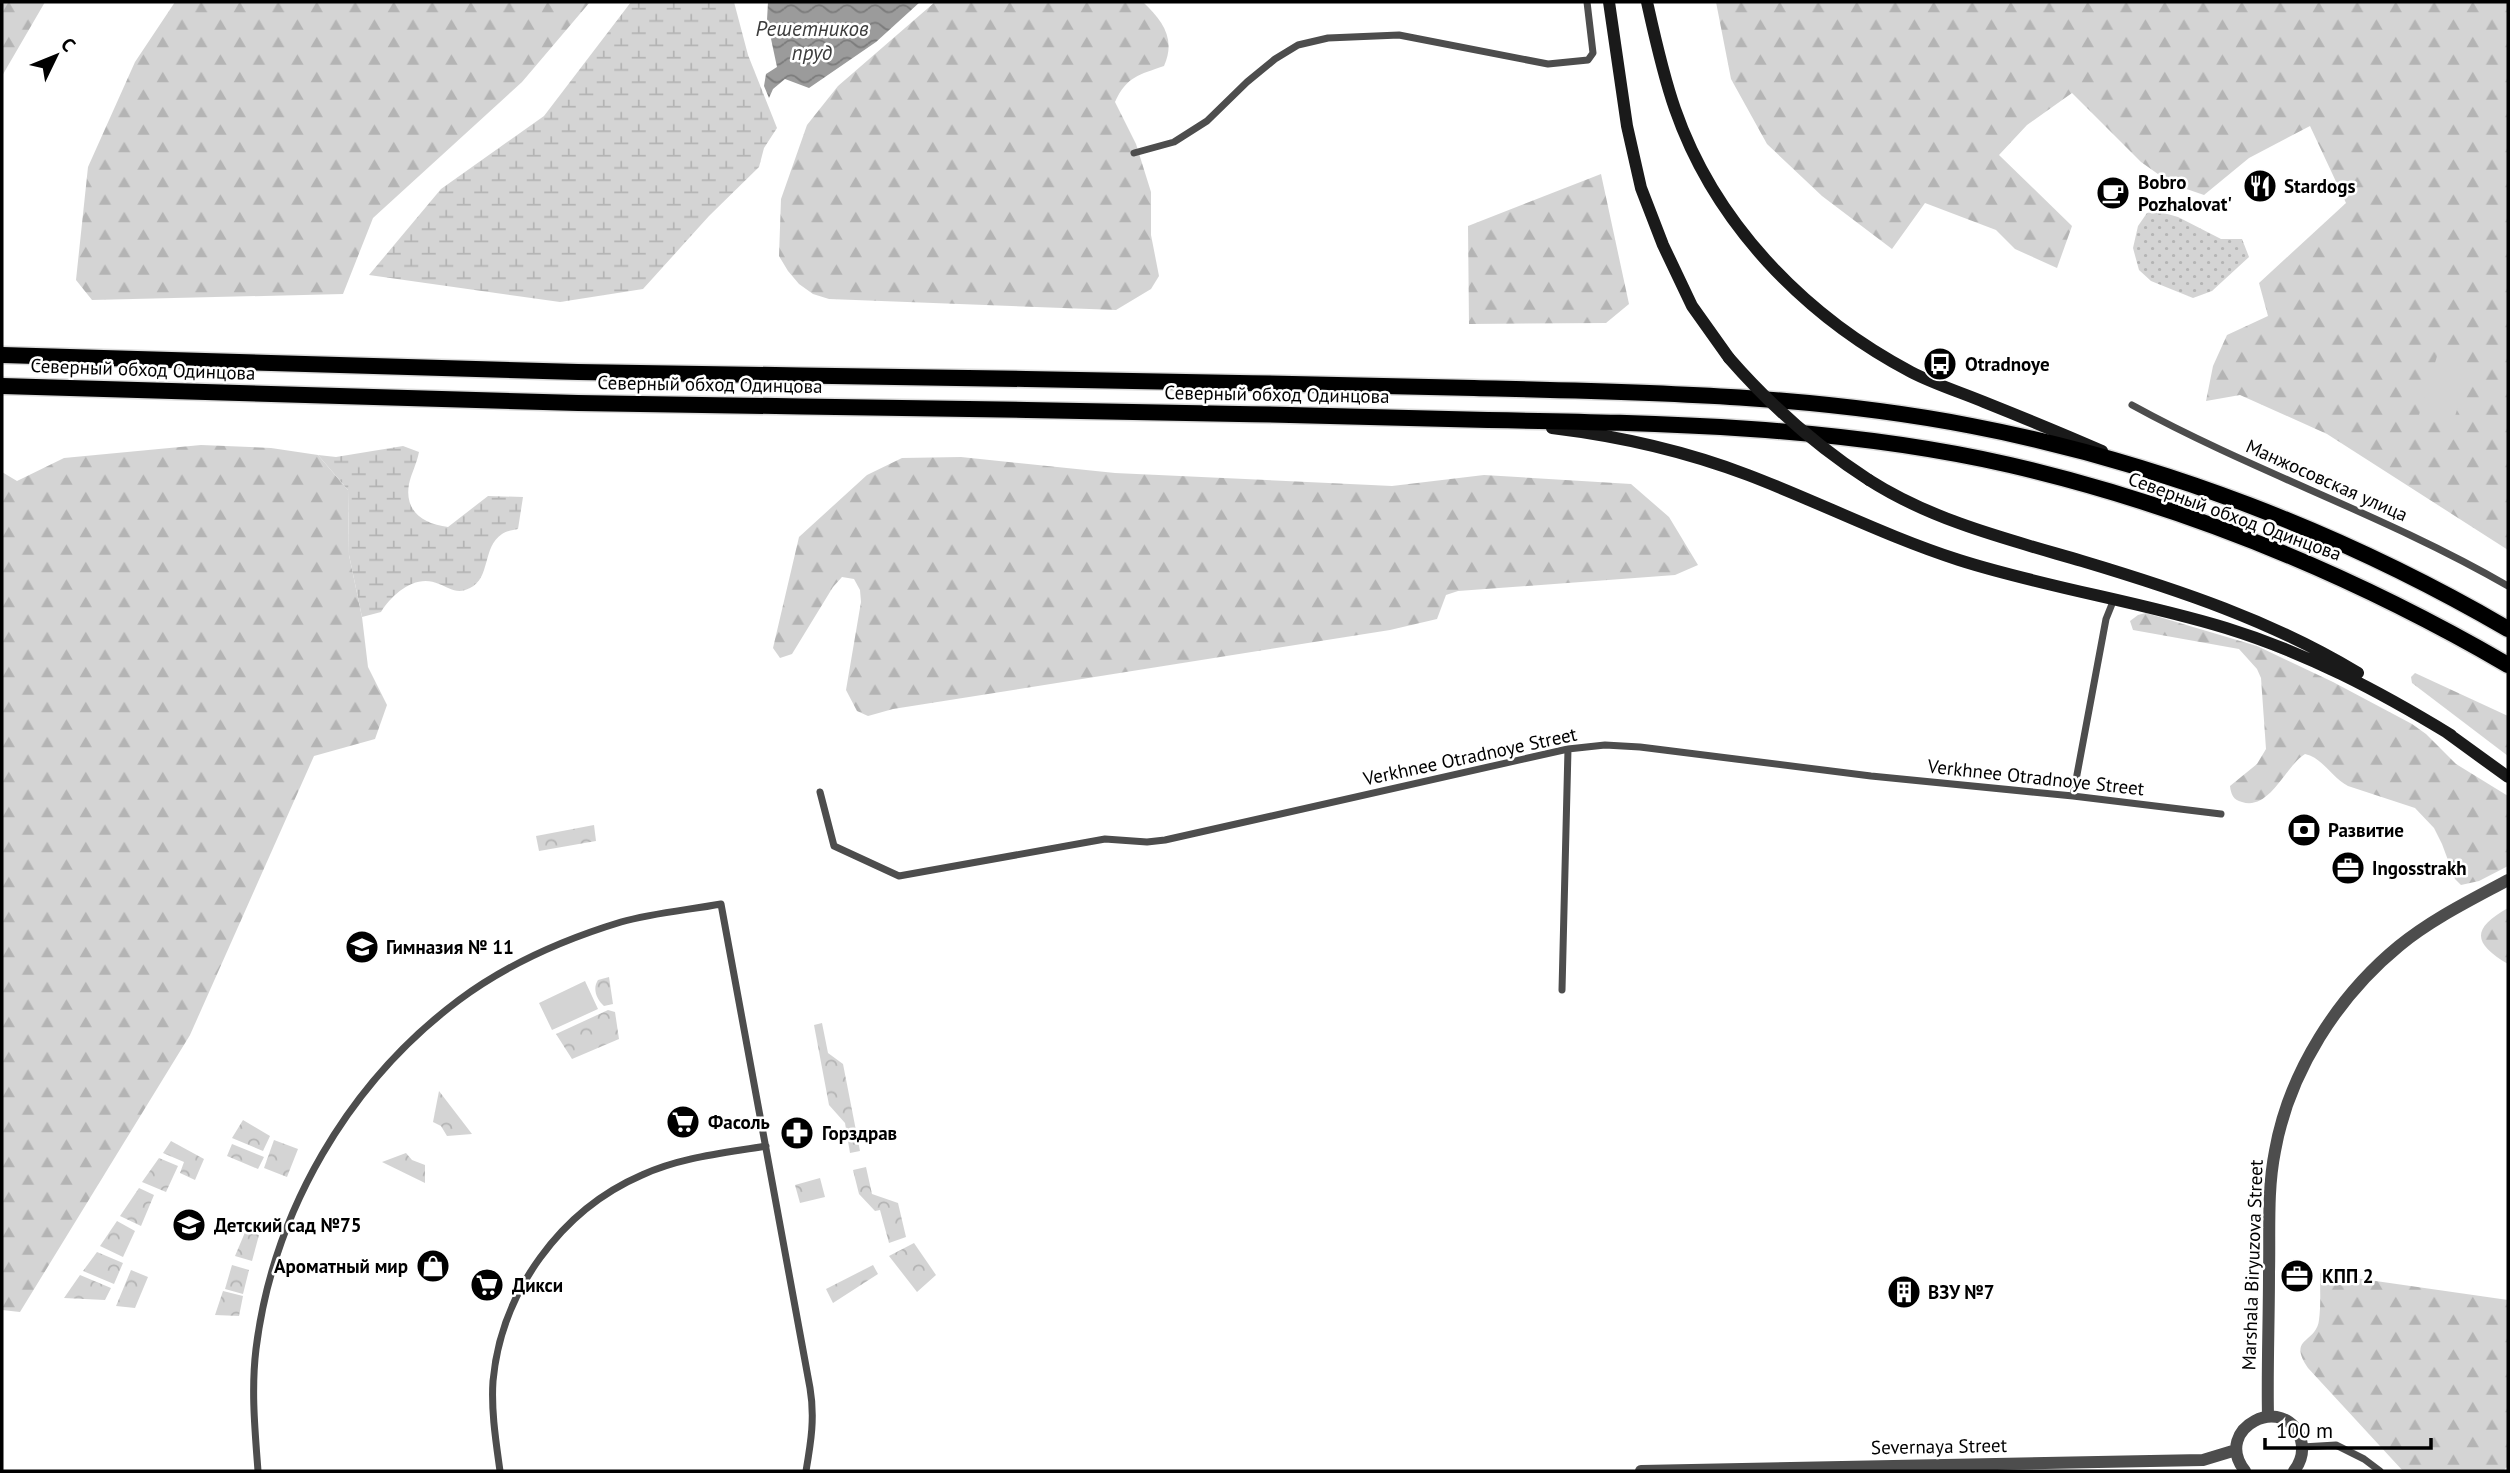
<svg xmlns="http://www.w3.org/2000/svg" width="2510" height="1473" font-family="'PT Sans',sans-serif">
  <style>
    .grass { fill: url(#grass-dots) }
    .forest { fill: url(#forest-firs) }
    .wetland { fill: url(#wetland-marsh) }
    .park { fill: url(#park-crowns) }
    .garden { fill: #d4d4d4 }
    .water { fill: url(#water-waves) }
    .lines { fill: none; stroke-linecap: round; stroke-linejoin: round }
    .trunk-casing { stroke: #dbdbdb; stroke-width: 19 }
    .minor { stroke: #4d4d4d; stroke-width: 7 }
    .tertiary { stroke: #4d4d4d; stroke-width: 12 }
    .secondary { stroke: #1a1a1a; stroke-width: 12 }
    .trunk { stroke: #000; stroke-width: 16 }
    .secondary-bridge { stroke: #1a1a1a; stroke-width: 12 }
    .labels { text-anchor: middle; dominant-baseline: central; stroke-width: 5; stroke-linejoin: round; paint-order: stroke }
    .poi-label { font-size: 19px; font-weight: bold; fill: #000; stroke: #fff; text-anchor: start }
    .street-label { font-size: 19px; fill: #000; stroke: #fff }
    .water-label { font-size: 21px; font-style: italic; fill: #3c3c3c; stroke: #fff }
  </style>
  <defs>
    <pattern id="grass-dots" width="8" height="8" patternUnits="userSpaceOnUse" patternTransform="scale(1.75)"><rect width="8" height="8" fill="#d4d4d4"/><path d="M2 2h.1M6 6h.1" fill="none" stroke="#b4b4b4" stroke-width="1.8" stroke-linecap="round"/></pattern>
    <pattern id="forest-firs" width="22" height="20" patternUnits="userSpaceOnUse" patternTransform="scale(1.75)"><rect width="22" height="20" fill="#d4d4d4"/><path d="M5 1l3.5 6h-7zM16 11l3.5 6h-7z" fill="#b4b4b4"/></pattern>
    <pattern id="wetland-marsh" width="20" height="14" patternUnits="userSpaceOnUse" patternTransform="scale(1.75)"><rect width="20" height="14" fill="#d4d4d4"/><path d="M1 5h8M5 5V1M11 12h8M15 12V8" fill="none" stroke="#b4b4b4"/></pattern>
    <pattern id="park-crowns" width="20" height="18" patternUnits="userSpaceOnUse" patternTransform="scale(1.75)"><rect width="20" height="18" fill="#d4d4d4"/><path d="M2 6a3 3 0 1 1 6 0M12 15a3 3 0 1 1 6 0" fill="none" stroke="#b4b4b4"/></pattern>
    <pattern id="water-waves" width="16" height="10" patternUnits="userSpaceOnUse" patternTransform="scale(1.75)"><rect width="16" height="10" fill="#9b9b9b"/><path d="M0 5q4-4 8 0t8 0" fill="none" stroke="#7c7c7c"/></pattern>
  </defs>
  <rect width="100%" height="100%" fill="#fff"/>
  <path class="grass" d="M2157,211L2178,217L2221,239H2242L2249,257L2212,291L2193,298L2151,281L2139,270L2133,248L2138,226L2147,213Z"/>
  <path class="forest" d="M2,2H45L2,76Z
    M175,2H590L522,82L373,218L343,294L92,300L76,280L88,167L135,62Z
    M935,2H1143C1163,21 1176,39 1164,66C1139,75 1127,76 1115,102L1136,144L1151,192V235L1159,276L1151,289L1116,310L829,299L813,294L799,284L788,271L779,256L781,199L807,125L838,86Z
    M1716,2H2508V550L2327,434L2240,395L2206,401L2213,366L2227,335L2268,316L2259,283L2346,203L2310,126L2249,158L2204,195L2172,184L2141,162L2072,93L2027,125L1999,155L2072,226L2057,268L2015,249L1996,230L1925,203L1892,249L1822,196L1767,144L1731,79Z
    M1601,174L1629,304L1606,323L1469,324L1468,226Z
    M201,445L271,448L318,455L348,490L349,555L362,617L368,667L387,705L375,739L314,756L190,1035L20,1312L2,1310V472L17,481L64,458Z
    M961,457L1115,473L1392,486L1484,475L1631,484L1669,517L1698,565L1675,575L1458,591L1446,595L1437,619L1390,630L893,709L868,716L857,711L846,690L861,602L860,590L854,579L842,577L833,587L792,654L780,658L773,648L799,537L867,475L902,458Z
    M2146,613L2257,646L2333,682L2412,724L2426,734L2456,764L2508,796V866L2479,881L2461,885L2455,879L2442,844L2434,828L2415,808L2348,786C2331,777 2323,758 2305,754C2286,765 2270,811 2242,802C2233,800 2231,794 2230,786L2257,764L2266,749L2261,678L2257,669L2239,649L2133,630L2130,621L2138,615Z
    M2415,673L2508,716V756L2412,683L2411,677Z
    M2508,908V964C2473,943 2471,929 2508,908Z
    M2320,1273L2508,1300V1466L2503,1471H2403L2308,1368C2287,1337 2316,1344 2319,1320C2321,1305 2320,1289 2320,1273Z"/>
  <path class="wetland" d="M631,2H734L748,55L777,128L764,148L759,167L709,216L643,289L560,302L369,275L441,189L544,116Z
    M403,446L419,452C417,463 411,474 409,484C404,512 424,524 448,527L488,496L523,497L518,529C513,530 506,531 502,534C482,547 491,578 470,588C457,595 450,588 439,584C416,573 392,594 381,612L362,617L349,555L348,490L318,455L336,457Z"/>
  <path class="park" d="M594,825L596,841L539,851L536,836Z
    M609,977L613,1004L604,1006C597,1000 592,989 598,980Z
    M608,1010L615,1012L619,1039L572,1059L556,1034Z
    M822,1023L828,1053L843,1064L860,1151L850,1153L845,1123L829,1105L814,1025Z
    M439,1091L472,1134L447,1136L441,1126L433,1122Z
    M243,1120L270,1136L263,1151L232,1138Z
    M274,1140L298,1149L287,1177L264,1168Z
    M171,1141L204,1159L195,1180L180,1173L184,1162L163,1153Z
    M232,1144L264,1157L258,1169L227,1156Z
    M406,1153L412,1160L425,1165V1183L382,1162Z
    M159,1158L178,1166L166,1192L142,1182Z
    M866,1167L872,1194L898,1203L906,1237L889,1243L880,1210L875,1211L859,1194L853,1170Z
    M820,1178L825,1197L800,1203L795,1185Z
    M139,1188L154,1195L141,1226L120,1216Z
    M117,1221L135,1231L123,1257L100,1246Z
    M246,1230L259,1235L252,1261L235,1256Z
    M914,1243L936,1275L917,1292L889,1256Z
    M97,1252L123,1263L114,1284L83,1271Z
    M232,1265L249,1270L243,1294L225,1289Z
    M873,1265L878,1274L833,1303L826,1289Z
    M131,1270L148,1277L135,1308L116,1306Z
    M80,1275L111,1288L105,1300L64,1298Z
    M223,1291L243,1296L239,1316L215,1315Z"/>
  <path class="garden" d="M2438,353L2471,364L2452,426L2419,415Z
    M585,981L598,1009L552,1030L539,1003Z"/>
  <path class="water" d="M768,2H920L876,42L809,88L785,79L773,89L769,98L764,86L766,74L777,67L767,20Z"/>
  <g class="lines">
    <defs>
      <path id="trunk" d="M2,355C194,361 386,367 578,372C727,375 877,376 1026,379C1175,381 1325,385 1474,388C1641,392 1808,394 1972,426C2160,462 2343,533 2508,629
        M2,386C194,392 386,398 578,403C728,406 877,407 1027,410C1181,412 1334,416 1488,420C1663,423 1839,426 2010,465C2186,506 2353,575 2508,665"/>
    </defs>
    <use href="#trunk" class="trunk-casing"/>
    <path class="minor" d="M1134,153L1174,142L1207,121L1247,82L1275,59L1298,45L1328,38L1399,35L1548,64L1588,60L1593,53L1587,2
      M2132,405C2254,472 2387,516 2508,586
      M820,792L834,846L899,876L1105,839L1147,842L1165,840L1568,749L1605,745L1640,747L1871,776L2073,796L2221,814
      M2073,796L2106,619L2114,599
      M1562,990L1568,749
      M2302,1447L2336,1445L2364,1459L2380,1471
      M258,1471C255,1431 251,1390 256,1349C273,1212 348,1083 459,1000C506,965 565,939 621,922C653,913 688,910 721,904L810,1388C815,1417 811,1442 806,1471
      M500,1471C496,1442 491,1411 493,1381C501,1292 561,1210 642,1175C681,1157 725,1153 766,1146"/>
    <path class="tertiary" d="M2268,1416C2267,1369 2269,1321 2269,1273C2270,1232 2267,1191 2275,1151C2289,1072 2338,996 2399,946C2432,919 2471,900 2508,880
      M1641,1471L2203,1460L2236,1450
      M2245,1471C2211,1428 2286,1391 2301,1440C2304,1452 2301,1462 2294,1471"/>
    <path class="secondary" d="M1609,2L1627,126L1641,188L1663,245L1692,306L1729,358
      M1647,2C1655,38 1663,75 1675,109C1715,224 1805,316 1911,372C1934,384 1960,392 1984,402C2024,418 2063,434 2102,451
      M1552,428C1618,436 1685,451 1748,475C1819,502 1887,537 1959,560C2047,588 2138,601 2226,628C2307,653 2379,691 2451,735
      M1869,480C1933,521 2010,540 2082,561C2179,590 2272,621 2358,673
      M2446,732L2508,777"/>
    <use href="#trunk" class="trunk"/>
    <path class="secondary-bridge" d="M1729,358C1770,405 1816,446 1869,480"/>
  </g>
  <defs>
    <symbol id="restaurant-disc" viewBox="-11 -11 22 22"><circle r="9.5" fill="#000" stroke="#fff"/><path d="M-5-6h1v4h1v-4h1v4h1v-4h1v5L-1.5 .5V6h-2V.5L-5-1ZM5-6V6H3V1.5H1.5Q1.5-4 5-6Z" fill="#fff"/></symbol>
    <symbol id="cafe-disc" viewBox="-11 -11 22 22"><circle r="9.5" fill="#000" stroke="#fff"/><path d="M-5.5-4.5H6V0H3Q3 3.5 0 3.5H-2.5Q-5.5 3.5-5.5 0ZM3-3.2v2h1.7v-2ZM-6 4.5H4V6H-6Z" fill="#fff"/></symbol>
    <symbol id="bus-disc" viewBox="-11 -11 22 22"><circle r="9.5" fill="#000" stroke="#fff"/><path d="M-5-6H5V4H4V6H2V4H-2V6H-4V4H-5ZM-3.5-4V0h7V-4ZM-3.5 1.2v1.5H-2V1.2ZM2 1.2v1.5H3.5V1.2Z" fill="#fff"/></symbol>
    <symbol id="bank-disc" viewBox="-11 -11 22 22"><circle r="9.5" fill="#000" stroke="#fff"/><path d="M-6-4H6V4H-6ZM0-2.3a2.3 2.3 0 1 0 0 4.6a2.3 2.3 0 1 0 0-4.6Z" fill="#fff"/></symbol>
    <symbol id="office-disc" viewBox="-11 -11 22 22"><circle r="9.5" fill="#000" stroke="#fff"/><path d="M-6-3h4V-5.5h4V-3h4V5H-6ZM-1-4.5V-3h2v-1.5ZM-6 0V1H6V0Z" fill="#fff"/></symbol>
    <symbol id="school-disc" viewBox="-11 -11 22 22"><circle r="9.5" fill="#000" stroke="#fff"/><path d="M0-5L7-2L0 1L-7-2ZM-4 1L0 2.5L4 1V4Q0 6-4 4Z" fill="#fff"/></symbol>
    <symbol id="supermarket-disc" viewBox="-11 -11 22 22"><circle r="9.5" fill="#000" stroke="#fff"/><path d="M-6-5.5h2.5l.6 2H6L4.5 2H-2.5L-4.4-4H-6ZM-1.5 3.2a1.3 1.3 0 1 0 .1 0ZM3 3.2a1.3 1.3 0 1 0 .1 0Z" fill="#fff"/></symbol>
    <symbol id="pharmacy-disc" viewBox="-11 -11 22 22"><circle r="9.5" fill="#000" stroke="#fff"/><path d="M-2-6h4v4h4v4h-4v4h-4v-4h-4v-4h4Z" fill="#fff"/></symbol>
    <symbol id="shop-disc" viewBox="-11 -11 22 22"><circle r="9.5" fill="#000" stroke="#fff"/><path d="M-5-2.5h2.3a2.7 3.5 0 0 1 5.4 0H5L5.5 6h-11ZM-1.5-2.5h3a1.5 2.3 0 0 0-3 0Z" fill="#fff"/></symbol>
    <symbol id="building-disc" viewBox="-11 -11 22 22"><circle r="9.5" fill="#000" stroke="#fff"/><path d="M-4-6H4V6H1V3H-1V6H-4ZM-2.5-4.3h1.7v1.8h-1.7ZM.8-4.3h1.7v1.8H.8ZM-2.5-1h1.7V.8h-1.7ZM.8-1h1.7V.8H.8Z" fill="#fff"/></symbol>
  </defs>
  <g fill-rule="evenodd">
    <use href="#restaurant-disc" x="2241" y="167" width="38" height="38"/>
    <use href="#cafe-disc" x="2094" y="174" width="38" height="38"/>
    <use href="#bus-disc" x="1921" y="345" width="38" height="38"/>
    <use href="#bank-disc" x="2285" y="811" width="38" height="38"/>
    <use href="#office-disc" x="2329" y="849" width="38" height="38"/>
    <use href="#school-disc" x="343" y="928" width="38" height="38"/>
    <use href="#supermarket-disc" x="664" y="1103" width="38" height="38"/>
    <use href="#pharmacy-disc" x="778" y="1114" width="38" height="38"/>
    <use href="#school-disc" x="170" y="1206" width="38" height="38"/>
    <use href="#shop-disc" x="414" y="1247" width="38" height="38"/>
    <use href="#office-disc" x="2278" y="1257" width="38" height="38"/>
    <use href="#supermarket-disc" x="468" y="1266" width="38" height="38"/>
    <use href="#building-disc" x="1885" y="1273" width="38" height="38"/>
  </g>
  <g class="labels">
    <g class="poi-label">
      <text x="2138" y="182">Bobro<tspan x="2138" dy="22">Pozhalovat'</tspan></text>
      <text x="2284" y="186">Stardogs</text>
      <text x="1965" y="364">Otradnoye</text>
      <text x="2328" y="830">Развитие</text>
      <text x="2372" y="868">Ingosstrakh</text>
      <text x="386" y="947">Гимназия № 11</text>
      <text x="708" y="1122">Фасоль</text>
      <text x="822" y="1133">Горздрав</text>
      <text x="214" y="1225">Детский сад №75</text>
      <text x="408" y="1266" text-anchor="end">Ароматный мир</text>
      <text x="2322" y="1276">КПП 2</text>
      <text x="512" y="1285">Дикси</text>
      <text x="1928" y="1292">ВЗУ №7</text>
    </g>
    <g class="street-label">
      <text transform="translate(143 369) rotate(2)">Северный обход Одинцова</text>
      <text transform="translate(710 384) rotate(1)">Северный обход Одинцова</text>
      <text transform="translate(1277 394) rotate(1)">Северный обход Одинцова</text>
      <text transform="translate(2327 480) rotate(24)">Манжосовская улица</text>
      <text transform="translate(2235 516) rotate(20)">Северный обход Одинцова</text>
      <text transform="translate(1470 756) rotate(-12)">Verkhnee Otradnoye Street</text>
      <text transform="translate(2036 777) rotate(6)">Verkhnee Otradnoye Street</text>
      <text transform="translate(2252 1265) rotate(-88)">Marshala Biryuzova Street</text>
      <text transform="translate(1939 1446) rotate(-1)">Severnaya Street</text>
    </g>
    <g class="water-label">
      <text x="812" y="28">Решетников<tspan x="812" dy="24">пруд</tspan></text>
    </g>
  </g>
  <rect width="2510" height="1473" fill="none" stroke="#000000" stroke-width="7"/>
  <g transform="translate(56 56) rotate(47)" stroke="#ffffff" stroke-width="5" paint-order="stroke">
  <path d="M0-5L12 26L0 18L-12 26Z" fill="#000000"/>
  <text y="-10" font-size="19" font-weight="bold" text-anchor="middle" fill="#000000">С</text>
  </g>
  <path d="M2265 1438v10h166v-10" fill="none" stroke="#000000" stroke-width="3.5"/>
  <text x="2276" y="1438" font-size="21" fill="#000000" stroke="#ffffff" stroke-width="5" paint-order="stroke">100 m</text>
</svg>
